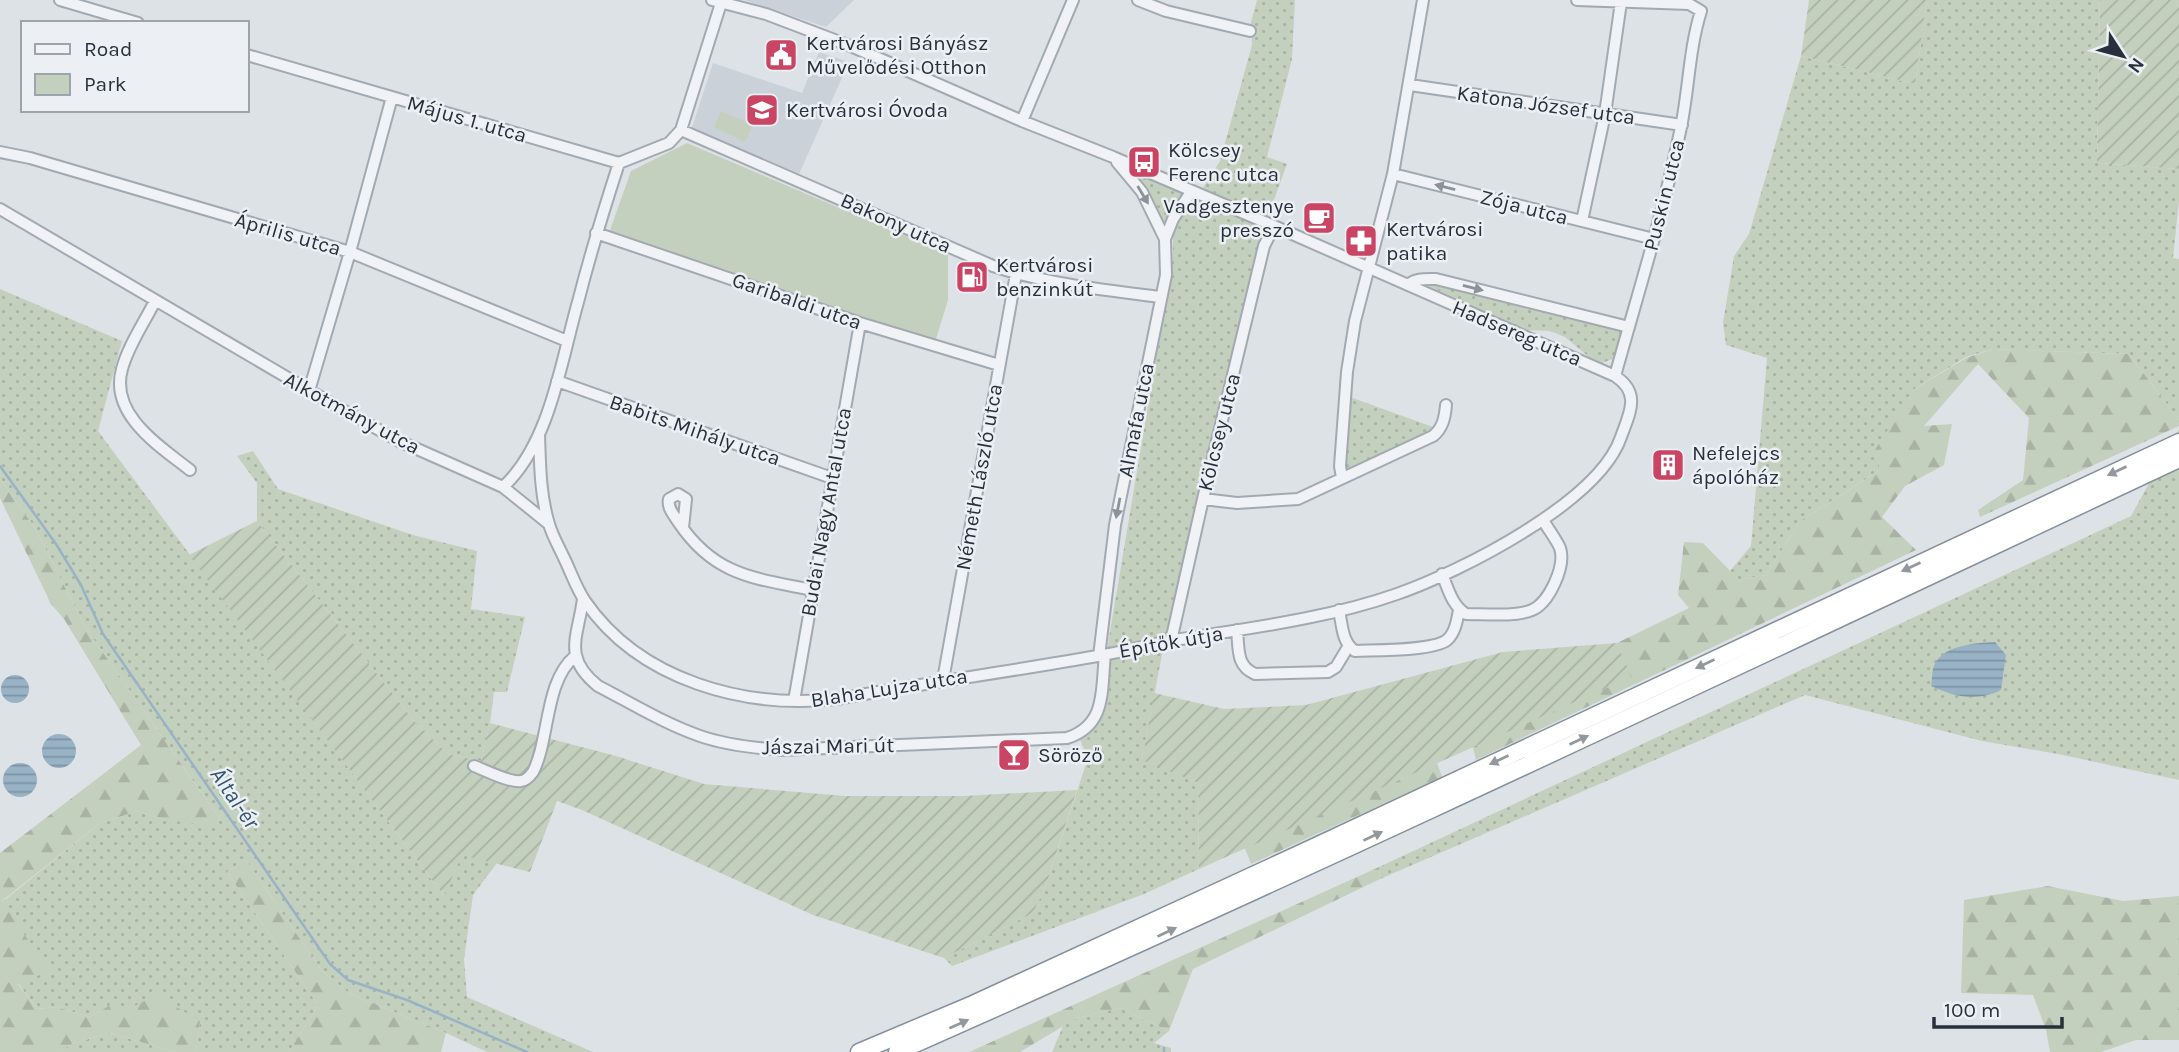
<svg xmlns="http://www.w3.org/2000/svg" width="2179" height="1052" font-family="Karla,sans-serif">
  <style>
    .built { fill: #cbd1d8 }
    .grass { fill: url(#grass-dots) }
    .forest { fill: url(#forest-firs) }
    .park { fill: #c4d0be }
    .garden { fill: url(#garden-furrows) }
    .water { fill: url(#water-rules) }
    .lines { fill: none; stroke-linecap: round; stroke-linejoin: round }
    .stream { stroke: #99b3c6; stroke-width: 2.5 }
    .minor-casing { stroke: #a3a9b1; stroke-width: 14 }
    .highway-casing { stroke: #85909d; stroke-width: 19 }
    .minor { stroke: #f0f2f5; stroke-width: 10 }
    .highway { stroke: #fff; stroke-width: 16 }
    .oneway { fill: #8c9299 }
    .oneway2 { fill: #93989e }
    .labels { text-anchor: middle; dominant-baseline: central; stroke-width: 5; stroke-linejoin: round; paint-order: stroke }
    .poi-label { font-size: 21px; fill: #27313d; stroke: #ecf0f4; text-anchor: start }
    .street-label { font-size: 21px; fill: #27313d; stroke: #ecf0f4 }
    .water-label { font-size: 23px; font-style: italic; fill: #32536f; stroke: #ecf0f4 }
  </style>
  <defs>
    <pattern id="grass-dots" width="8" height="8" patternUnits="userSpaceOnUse" patternTransform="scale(1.75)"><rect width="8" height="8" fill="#c4d0be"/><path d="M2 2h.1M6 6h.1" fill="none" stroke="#a8b3a4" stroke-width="1.8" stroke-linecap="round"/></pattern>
    <pattern id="forest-firs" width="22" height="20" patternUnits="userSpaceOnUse" patternTransform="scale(1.75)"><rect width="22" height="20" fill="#c4d0be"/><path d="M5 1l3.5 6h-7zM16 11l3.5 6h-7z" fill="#a8b3a4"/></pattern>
    <pattern id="garden-furrows" width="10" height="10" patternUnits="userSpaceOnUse" patternTransform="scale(1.75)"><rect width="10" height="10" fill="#c4d0be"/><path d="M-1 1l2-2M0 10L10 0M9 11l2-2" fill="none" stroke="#a8b3a4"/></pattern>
    <pattern id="water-rules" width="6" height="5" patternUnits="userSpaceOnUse" patternTransform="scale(1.75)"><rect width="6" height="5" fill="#99b3c6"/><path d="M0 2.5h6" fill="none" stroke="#7d92a2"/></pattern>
  </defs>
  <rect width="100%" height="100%" fill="#dde2e7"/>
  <path class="built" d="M744,0H854L826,27Z
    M819,52L849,62L799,174L692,127L713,63L802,93Z"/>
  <path class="grass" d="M1257,0H1295L1292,59L1267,157L1287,164L1262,233L1170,627L1166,634L1142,759L1198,783L1199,869L1144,894L952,966L944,958L1033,913L1045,888L1088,758L1079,737L1095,721L1173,257V239L1135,175L1139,173L1196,199L1220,161L1252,45L1251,22Z
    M1927,0H2100L2097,163L2179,169V200L2173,258L2179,259V420L2129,354L1993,349L1966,357L1913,390L1880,470L1800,521L1766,575L1739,580L1730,571L1751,546L1767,358L1726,345L1723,323L1734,256L1749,234L1801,56L1915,84Z
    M1415,280L1435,282L1622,330L1618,357L1602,363L1589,357L1565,337L1550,331L1525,330Z
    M0,289L122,341L98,431L443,895L462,854L497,863L473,895L464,959L467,997L593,1052H487L446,1033L350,994L322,971L246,860L227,872L318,1005L289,1052H196L200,1021L127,1011L112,1004L90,1017L57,1007L37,1009L18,983L48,970L2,902L100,823L138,811L165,820L220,819L85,627L35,528L0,479Z
    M1347,396L1436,428V431L1344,473Z
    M2179,429V780L2058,754L1982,741L1805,695L1380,879L1379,867L2131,516Z
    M253,451L278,489L413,535L477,551L471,609L525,617L507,692H494L490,723L481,761L448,754L415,722L257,521V483L237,456Z
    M1120,1008L1169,1031L1154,1043L1171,1048V1052H1052L1063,1026L1077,1018Z
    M110,1033L175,1052H58L74,1043Z"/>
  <path class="forest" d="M1993,349L2129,354L2179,420V426L1980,517L1978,510L2023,480L2029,418L1978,364L1924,426L1952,424L1944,465L1905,486L1882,517L1916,550L1476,760L1473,747L1630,677L1617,643L1689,608L1678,595L1684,542L1703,543L1739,580L1766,575L1800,521L1880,470L1875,450L1913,390L1966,358Z
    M0,479L35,528L85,627L220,819L212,826L165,820L138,811L100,823L2,901L49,971L18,984L37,1009L57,1007L90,1017L112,1004L127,1010L156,995L200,1021L196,1052H175L110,1033L74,1043L58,1052H0V853L141,745L64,619L51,604L0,498Z
    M1437,763L1442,777L1251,864L1245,848Z
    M246,860L322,971L350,994L446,1033L441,1052H289L318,1005L227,872Z
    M1379,867L1380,879L1193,969L1169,1031L1120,1008L1077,1018L1020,1052H969Z
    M2048,886L2123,901L2179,896V1040H2136L2101,1052H2050L2046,1030L2033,995L1961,993L1964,900Z"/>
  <path class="park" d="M721,111L753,125L745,142L714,127Z
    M687,143L948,254V300L936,339L882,323L609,233L631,171Z"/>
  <path class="garden" d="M1809,0H1927L1915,84L1801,56Z
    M2100,0H2179V169L2097,163Z
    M257,521L415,722L448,754L481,761L490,723L616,756L704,784L845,796H963L1077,790L1045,888L1033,913L944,958L813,915L582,810L557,801L530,872L462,855L444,896L189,555Z
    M1617,643L1631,677L1199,869L1198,783L1142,760L1154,693L1224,709L1306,705L1503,652Z"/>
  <path class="water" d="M1995,642L2006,655L2001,690C1977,702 1955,697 1931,686C1932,681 1932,674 1933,669C1939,645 1975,643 1995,642Z
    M1 689a14 14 0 1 1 28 0a14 14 0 1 1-28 0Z
    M42 751a17 17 0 1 1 34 0a17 17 0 1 1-34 0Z
    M3 780a17 17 0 1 1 34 0a17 17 0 1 1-34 0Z"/>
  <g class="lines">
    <path class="stream" d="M0,466L56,544L81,585L103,634L330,964L348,980L407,1000L527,1052
      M1164,1052V1048"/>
    <defs>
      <path id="minor" d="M60,0L138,23
        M1138,0L1166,11L1250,31
        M1577,0L1689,4L1701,11C1689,49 1689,88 1681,127C1664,211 1638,293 1615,376
        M247,55L619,163L669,143L681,130L722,0
        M1410,85L1682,125
        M1022,121L1073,0
        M681,130L993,266C1047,284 1104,290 1160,297
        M0,152L30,158L350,252L567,341
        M1117,162L1142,192L1165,239
        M1393,174L1654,239
        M0,209L334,405L399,441L503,487L549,524
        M1582,221L1605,114L1621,2
        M596,233L860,323L999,365
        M1408,285C1416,278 1425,279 1436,279L1629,327
        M155,301C144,323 128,346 122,369C109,415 161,447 190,470
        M557,381L832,478
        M309,391L350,252L392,97
        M539,434C540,463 540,495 549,524C552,535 559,547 564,558C571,572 576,588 585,601C640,681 745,709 837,699C925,683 1014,671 1103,655C1127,651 1151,644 1175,640C1249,628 1326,619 1397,594C1460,572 1599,502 1621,437C1630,412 1641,393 1615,376L1274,226L1113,157L1022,121L853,47L766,14L712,0
        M1342,478L1340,466L1347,372L1355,321L1393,174L1423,0
        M503,487C550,444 561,361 578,302C590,255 604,209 619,163
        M1203,499L1237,503L1298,499L1433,436C1443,428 1445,417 1446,405
        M683,528L686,499L678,494L669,499C667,508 674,515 679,523C715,576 754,578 812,590
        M1442,574C1448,588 1452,606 1466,614C1484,614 1516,617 1532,610C1549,603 1566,566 1560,548C1556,539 1548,529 1543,520
        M583,599C578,637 562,657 598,686C631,703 665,724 700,736C726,745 753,748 781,750L1067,738C1107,725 1101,690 1105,655
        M1339,610C1342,624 1342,643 1355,651C1375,650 1433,651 1447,640C1455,633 1457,621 1459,610
        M1237,630C1239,649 1236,666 1255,674L1328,672L1336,667L1348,647
        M1171,641L1203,499L1264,246L1274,226
        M1099,656L1115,525L1166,275L1165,239L1173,219L1191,192
        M943,680L1016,274
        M794,701L860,323
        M474,766C485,770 510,783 521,781C526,781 530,776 533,772C550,739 544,682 575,656"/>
      <path id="highway" d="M859,1052L973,1004L1314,847L2179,442
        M897,1052C1327,862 1753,659 2179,459"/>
    </defs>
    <use href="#minor" class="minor-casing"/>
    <use href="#highway" class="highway-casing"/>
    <use href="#minor" class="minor"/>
    <use href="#highway" class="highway"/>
  </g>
  <defs><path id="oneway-solid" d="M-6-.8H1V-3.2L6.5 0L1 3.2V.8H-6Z" transform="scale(1.75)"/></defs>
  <g class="oneway">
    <use href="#oneway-solid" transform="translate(1445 187) rotate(-166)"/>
    <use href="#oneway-solid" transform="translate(1143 195) rotate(59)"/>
    <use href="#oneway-solid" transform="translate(1473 288) rotate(14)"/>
    <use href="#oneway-solid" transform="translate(1118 508) rotate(101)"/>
  </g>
  <g class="oneway2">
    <use href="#oneway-solid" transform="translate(2117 471) rotate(155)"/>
    <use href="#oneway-solid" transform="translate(1911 567) rotate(155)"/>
    <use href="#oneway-solid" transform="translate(1705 664) rotate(155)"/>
    <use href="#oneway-solid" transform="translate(1579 740) rotate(-25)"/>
    <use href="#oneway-solid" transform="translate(1499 760) rotate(155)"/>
    <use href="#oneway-solid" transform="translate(1373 836) rotate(-25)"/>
    <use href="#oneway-solid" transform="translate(1167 932) rotate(-25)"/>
    <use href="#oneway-solid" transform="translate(959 1024) rotate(-24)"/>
  </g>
  <defs>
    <symbol id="civic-square" viewBox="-11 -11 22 22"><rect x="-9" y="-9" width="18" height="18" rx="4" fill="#ca4464" stroke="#ecf0f4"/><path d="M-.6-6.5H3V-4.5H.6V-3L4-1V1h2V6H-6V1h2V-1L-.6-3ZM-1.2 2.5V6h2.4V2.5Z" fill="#fff"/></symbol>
    <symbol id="school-square" viewBox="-11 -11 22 22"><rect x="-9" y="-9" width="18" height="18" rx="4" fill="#ca4464" stroke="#ecf0f4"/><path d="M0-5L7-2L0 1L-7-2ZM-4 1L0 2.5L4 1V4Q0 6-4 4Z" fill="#fff"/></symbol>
    <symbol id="bus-square" viewBox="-11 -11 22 22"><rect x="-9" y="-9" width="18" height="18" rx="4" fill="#ca4464" stroke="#ecf0f4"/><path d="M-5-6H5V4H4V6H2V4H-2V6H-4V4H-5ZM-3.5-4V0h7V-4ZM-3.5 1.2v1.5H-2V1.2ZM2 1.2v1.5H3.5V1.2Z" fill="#fff"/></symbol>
    <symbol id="cafe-square" viewBox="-11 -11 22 22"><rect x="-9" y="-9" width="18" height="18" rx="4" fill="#ca4464" stroke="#ecf0f4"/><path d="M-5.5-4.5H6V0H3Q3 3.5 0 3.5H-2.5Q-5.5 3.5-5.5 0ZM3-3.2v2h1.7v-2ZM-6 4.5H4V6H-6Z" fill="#fff"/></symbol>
    <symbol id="pharmacy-square" viewBox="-11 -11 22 22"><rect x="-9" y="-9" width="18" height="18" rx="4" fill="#ca4464" stroke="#ecf0f4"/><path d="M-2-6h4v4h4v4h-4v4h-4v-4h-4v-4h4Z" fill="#fff"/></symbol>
    <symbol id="fuel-square" viewBox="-11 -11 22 22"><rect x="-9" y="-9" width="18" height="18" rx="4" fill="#ca4464" stroke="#ecf0f4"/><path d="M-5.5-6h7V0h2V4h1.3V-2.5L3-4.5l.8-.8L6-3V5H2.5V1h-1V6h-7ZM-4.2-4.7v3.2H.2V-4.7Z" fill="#fff"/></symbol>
    <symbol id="building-square" viewBox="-11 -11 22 22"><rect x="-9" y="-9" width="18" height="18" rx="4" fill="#ca4464" stroke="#ecf0f4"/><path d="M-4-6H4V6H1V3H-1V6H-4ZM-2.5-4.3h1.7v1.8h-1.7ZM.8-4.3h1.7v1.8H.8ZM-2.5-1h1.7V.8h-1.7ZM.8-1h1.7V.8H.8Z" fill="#fff"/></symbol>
    <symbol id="bar-square" viewBox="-11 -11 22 22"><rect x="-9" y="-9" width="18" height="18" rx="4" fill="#ca4464" stroke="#ecf0f4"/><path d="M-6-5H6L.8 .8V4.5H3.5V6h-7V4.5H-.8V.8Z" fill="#fff"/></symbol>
  </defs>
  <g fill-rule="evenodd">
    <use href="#civic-square" x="762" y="36" width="38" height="38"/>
    <use href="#school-square" x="743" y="91" width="38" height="38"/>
    <use href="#bus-square" x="1125" y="143" width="38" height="38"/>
    <use href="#cafe-square" x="1300" y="199" width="38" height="38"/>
    <use href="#pharmacy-square" x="1342" y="222" width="38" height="38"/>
    <use href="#fuel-square" x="953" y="258" width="38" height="38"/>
    <use href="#building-square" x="1649" y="446" width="38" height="38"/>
    <use href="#bar-square" x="995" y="736" width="38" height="38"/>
  </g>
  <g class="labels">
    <g class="poi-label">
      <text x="806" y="43">Kertvárosi Bányász<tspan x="806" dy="24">Művelődési Otthon</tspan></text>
      <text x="786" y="110">Kertvárosi Óvoda</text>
      <text x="1168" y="150">Kölcsey<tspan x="1168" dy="24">Ferenc utca</tspan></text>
      <text x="1294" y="206" text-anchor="end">Vadgesztenye<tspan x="1294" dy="24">presszó</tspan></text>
      <text x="1386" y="229">Kertvárosi<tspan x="1386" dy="24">patika</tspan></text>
      <text x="996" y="265">Kertvárosi<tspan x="996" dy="24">benzinkút</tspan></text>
      <text x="1692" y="453">Nefelejcs<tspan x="1692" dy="24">ápolóház</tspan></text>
      <text x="1038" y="755">Söröző</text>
    </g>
    <g class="street-label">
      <text transform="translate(1546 105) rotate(8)">Katona József utca</text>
      <text transform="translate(467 119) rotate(16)">Május 1. utca</text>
      <text transform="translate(1664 195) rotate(-76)">Puskin utca</text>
      <text transform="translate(1524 207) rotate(14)">Zója utca</text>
      <text transform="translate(896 223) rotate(24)">Bakony utca</text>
      <text transform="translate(288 234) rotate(16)">Április utca</text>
      <text transform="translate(797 301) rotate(19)">Garibaldi utca</text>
      <text transform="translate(1517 333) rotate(23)">Hadsereg utca</text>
      <text transform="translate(352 413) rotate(28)">Alkotmány utca</text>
      <text transform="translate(1136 420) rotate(-79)">Almafa utca</text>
      <text transform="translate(695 430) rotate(19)">Babits Mihály utca</text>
      <text transform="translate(1219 432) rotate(-76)">Kölcsey utca</text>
      <text transform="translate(979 477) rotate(-80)">Németh László utca</text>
      <text transform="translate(826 512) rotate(-80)">Budai Nagy Antal utca</text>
      <text transform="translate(1171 642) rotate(-10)">Építők útja</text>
      <text transform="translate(889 688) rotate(-9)">Blaha Lujza utca</text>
      <text transform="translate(828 746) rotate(-1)">Jászai Mari út</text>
    </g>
    <g class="water-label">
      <text transform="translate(235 798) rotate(56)">Által-ér</text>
    </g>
  </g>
  <rect x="21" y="21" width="228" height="91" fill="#ecf0f4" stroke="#9da4ab" stroke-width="2"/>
  <rect x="35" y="44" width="35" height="10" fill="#f0f2f5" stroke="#9da4ab" stroke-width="2"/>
  <text x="84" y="56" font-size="21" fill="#27313d">Road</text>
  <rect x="35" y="74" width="35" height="21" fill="#c4d0be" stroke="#9da4ab" stroke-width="2"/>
  <text x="84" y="91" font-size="21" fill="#27313d">Park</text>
  <g transform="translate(2123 56) rotate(126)" stroke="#ecf0f4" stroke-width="5" paint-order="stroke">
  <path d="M0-5L12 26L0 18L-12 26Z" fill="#27313d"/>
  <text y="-10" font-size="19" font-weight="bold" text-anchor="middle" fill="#27313d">N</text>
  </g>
  <path d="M1934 1017v10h128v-10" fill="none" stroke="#27313d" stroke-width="3.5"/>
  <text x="1944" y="1017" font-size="21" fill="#27313d" stroke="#ecf0f4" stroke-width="5" paint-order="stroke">100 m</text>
</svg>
